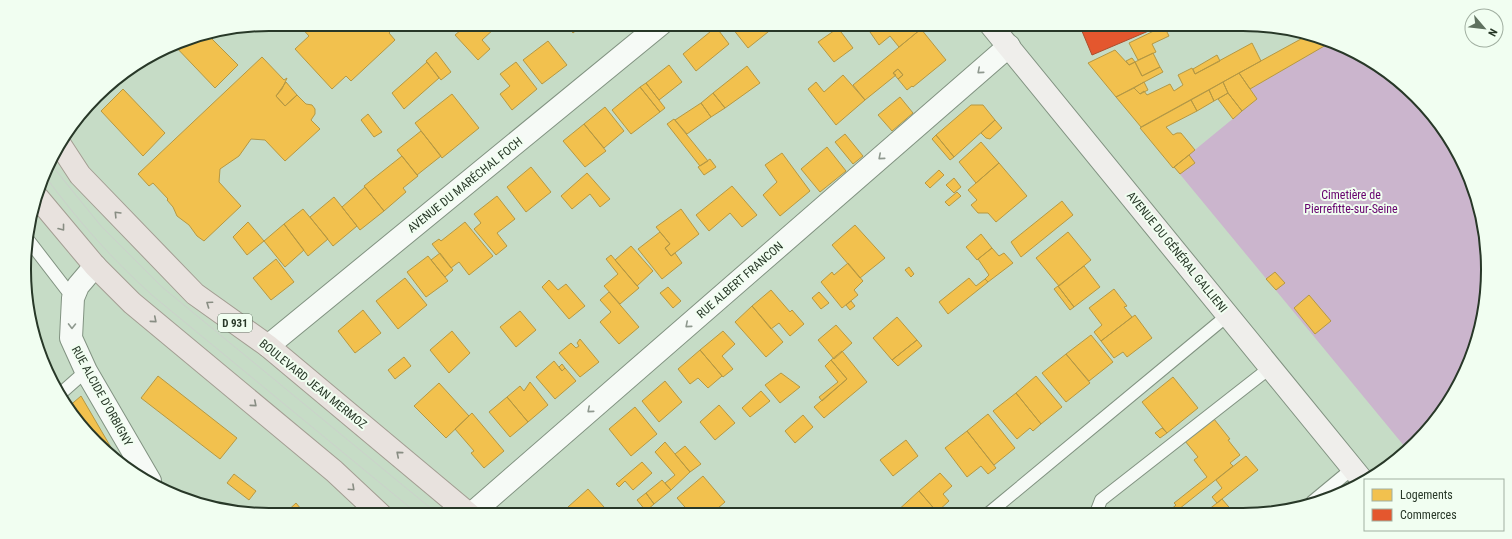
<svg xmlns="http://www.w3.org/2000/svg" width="1512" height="539" font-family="'Roboto Condensed',sans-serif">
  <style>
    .green { fill: #cbb5cd }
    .homes { fill: #f2c14e; stroke: #b59843 }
    .shops { fill: #e4572e; stroke: #ac4e2c }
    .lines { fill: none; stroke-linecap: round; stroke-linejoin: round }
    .lane-casing { stroke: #819281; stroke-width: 14 }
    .street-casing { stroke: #819281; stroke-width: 24 }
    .secondary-casing { stroke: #819281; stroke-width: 24 }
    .primary-casing { stroke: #a29d92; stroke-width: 24 }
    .lane { stroke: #f6faf6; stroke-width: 12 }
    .street { stroke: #f6faf6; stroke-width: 22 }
    .secondary { stroke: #efeeeb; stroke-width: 22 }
    .primary { stroke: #e8e2de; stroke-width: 22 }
    .tram { stroke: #cbd1cb; stroke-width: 1 }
    .oneway { stroke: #8f998f }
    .oneway2 { stroke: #888d83 }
    .labels { text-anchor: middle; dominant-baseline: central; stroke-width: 4; stroke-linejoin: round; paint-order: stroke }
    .shield { fill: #f1fef1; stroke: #647364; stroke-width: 1 }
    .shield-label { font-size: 11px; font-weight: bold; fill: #283828 }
    .street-label { font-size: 12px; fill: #283828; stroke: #f1fef1 }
    .park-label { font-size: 12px; fill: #66026e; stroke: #f1fef1 }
    .rim { fill: none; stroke: #283828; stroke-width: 2 }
  </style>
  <rect width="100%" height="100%" fill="#c6dcc6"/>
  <path class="green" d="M1328,43L1392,75L1455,147L1486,237L1480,333L1455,392L1419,436L1405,447L1174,167L1257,99L1250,89Z"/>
  <path class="homes" d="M298,24H392L395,27L389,33L395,40L351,81L346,76L332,89L295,49L309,36Z
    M468,24H491L495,28L482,40L490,49L478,60L455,35Z
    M566,24H584L573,33Z
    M729,24H778L748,48Z
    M879,24L883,27L887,24H916L921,29L899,47L890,36L879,45L870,32Z
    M1164,26L1169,36L1152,44L1156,52L1138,60L1129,43Z
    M716,27L729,44L696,71L683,54Z
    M838,28L853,48L834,62L818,42Z
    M921,29L946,60L913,87L912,86L907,90L898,79L903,75L898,69L893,73L896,75L865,100L853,85Z
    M1310,34L1323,41L1326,45L1250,89L1239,73Z
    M209,36L238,65L215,88L173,44Z
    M548,41L567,65L542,84L523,60Z
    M1252,43L1261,61L1141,127L1116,97L1134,88L1140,94L1144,91L1147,95L1170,84L1174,91L1183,85L1178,75L1192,68L1195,74Z
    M1115,50L1129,65L1135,62L1142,76L1160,67L1163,72L1116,97L1088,63Z
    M436,52L451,72L441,80L426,61Z
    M1153,53L1160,67L1142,76L1135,62Z
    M1217,55L1220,61L1195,74L1193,69Z
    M262,57L284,80L287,78L282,89L276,96L285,106L297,95L306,104L312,105L315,109V114L311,120L320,129L285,161L265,140L251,139L239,156L220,169L219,182L241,206L204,241L197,236L189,225L177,216L173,207L167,200L168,199L153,183L149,186L138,174Z
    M1132,58L1135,62L1129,65L1126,61Z
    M427,62L439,78L404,109L392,93Z
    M516,62L537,89L512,110L500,94L510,86L500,74Z
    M669,65L682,82L659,100L646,83Z
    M747,66L760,83L725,108L713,93Z
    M898,69L903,75L898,79L893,73Z
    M1239,73L1257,99L1242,111L1228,93L1223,82Z
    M843,75L865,100L836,125L808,89L816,82L824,92Z
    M286,82L297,95L285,106L276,96Z
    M1144,82L1148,90L1140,94L1134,88Z
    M1223,82L1228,93L1214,101L1209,90Z
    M646,83L665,108L660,112L640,87Z
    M640,87L660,112L631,134L612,110Z
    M123,89L165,133L143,156L101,111Z
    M1209,90L1214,101L1197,111L1191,100Z
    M713,93L725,108L711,117L701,103Z
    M1228,93L1242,111L1233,119L1218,99Z
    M452,94L479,128L442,158L415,123Z
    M900,97L913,113L892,131L878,115Z
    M1191,100L1197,111L1166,127L1173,135L1177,133H1181L1195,150L1173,168L1140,128Z
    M701,103L711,117L687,134L675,120Z
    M971,105H983L995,120L954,157L936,135Z
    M605,107L624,131L604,148L584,124Z
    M368,114L382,132L374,137L361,120Z
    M674,119L708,161L700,166L667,124Z
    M995,120L1002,128L990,139L986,138L981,133Z
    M584,124L606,151L585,167L563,141Z
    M421,131L441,156L417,175L397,150Z
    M845,134L863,156L853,164L835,142Z
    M936,135L954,157L950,160L932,139Z
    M981,142L999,163L976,183L959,162Z
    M827,147L846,171L820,192L801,169Z
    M782,153L810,191L780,216L763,195L777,182L765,165Z
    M1189,155L1195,163L1180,174L1174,167Z
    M402,156L418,176L403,188L406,192L384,211L364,186Z
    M710,159L716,167L704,175L698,167Z
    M999,163L1027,196L996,222L988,213H978L971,205L977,200L968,190Z
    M531,167L551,192L526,212L507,187Z
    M939,170L944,175L930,188L925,183Z
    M587,173L610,199L600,207L590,194L572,209L561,196Z
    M954,178L961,187L954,193L946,185Z
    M732,186L757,215L742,227L730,213L709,231L696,215Z
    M365,187L384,211L360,230L342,207Z
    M957,192L961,196L949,206L945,202Z
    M497,196L515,219L497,233L507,246L496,255L474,229L481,223L474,214Z
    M334,197L357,226L333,246L310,217Z
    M1062,201L1073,215L1021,257L1011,242Z
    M303,209L328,239L308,256L284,224Z
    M681,209L699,234L671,256L665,248L670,244L656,227Z
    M248,222L264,241L247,255L233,237Z
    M465,222L493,256L469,275L459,262L451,268L432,244L439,239L441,241Z
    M284,224L304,250L285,267L264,241Z
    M855,225L885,258L860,278L832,245Z
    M660,232L670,244L665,248L671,256L675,253L682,263L662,279L638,249Z
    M1068,232L1091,260L1059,286L1036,258Z
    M981,234L992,248L977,260L966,247Z
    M631,246L653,271L637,286L615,260Z
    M992,248L999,256L1004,253L1013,263L988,282L985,279L989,275L978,259Z
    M440,253L453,270L445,277L431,260Z
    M611,255L639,288L620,304L604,286L618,274L606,259Z
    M428,256L448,281L426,297L407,272Z
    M276,259L294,282L271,300L253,278Z
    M848,263L863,281L854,290L858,295L842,308L821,282L832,272L834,275Z
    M1084,266L1100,287L1074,307L1058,286Z
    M909,267L914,274L911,277L905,270Z
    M1275,272L1285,283L1276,290L1266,279Z
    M405,278L427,305L398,329L376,301Z
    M969,278L976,286L985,279L988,282L948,314L939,302Z
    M549,280L558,290L566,284L585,306L569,319L542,287Z
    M1058,286L1074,307L1070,310L1054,289Z
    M668,287L681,301L673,308L660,293Z
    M1114,289L1127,306L1124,307L1132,317L1101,341L1094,332L1102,325L1089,308Z
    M771,290L790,312L792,310L804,324L790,336L779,323L771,329L752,306Z
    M609,292L639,327L619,344L600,322L611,312L600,300Z
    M819,292L829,303L821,309L812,298Z
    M1309,295L1331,321L1315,334L1294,308Z
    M851,301L855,306L850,310L846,305Z
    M752,306L783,342L766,357L735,322Z
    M363,310L381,333L355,353L338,331Z
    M520,311L536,330L516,347L500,327Z
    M1135,315L1152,338L1127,357L1123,352L1114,358L1101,341Z
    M897,317L917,340L892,360L873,338Z
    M836,325L852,343L834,359L818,340Z
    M452,331L470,353L449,373L430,350Z
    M723,331L735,344L722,356L733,369L723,377L700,350Z
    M1091,335L1113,362L1089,381L1066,354Z
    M580,339L599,362L580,377L559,353L571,343L576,348L579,346L577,343Z
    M917,340L922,346L898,366L892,360Z
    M700,350L722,376L708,388L698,378L690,384L678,369Z
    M842,351L867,382L824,418L814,407L847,379L831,360Z
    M1066,354L1090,383L1066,402L1042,373Z
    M404,357L411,366L395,379L388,370Z
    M831,360L847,379L822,401L819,397L838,382L825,366Z
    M554,361L562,371L565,368L576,381L555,399L536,377Z
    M562,364L565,368L562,371L559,367Z
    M781,373L800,387L780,403L765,385Z
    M158,376L237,438L220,459L141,398Z
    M1036,376L1062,407L1041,424L1016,393Z
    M1173,377L1198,408L1167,433L1142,402Z
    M665,381L682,402L659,422L642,401Z
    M530,382L548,405L528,422L507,397L520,386L524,391Z
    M439,383L469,416L446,438L414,406Z
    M761,391L770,401L750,417L742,408Z
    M1016,393L1041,424L1033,431L1030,428L1017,439L993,411Z
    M81,396L116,456L67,408Z
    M507,397L528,422L510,437L489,412Z
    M719,405L735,423L715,440L700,422Z
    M635,407L657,434L631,456L609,429Z
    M472,413L504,451L484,468L471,453L474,451L455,429Z
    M988,414L1015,448L994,465L967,431Z
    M803,415L813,427L795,443L785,431Z
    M1214,419L1230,439L1228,440L1240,455L1230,463L1233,466L1174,513H1167L1176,505L1174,503L1207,477L1194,460L1198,457L1185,441Z
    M1162,428L1167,433L1160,438L1155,433Z
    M967,431L996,468L988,474L981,466L967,477L945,448Z
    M906,440L918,456L893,476L880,460Z
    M665,442L690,472L671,490L665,483L675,475L655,452Z
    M685,446L701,464L690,472L675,454Z
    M1246,456L1258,470L1217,503L1212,497L1222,488L1216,480Z
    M642,462L652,473L633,490L625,481L619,487L616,484Z
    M940,473L952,486L943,494L949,501L937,512L919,491Z
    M234,474L256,491L249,500L227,483Z
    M703,476L725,502L711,514H691L677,498Z
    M662,480L671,490L654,504L646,493Z
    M588,489L604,507L595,514H574L568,507Z
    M919,491L937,512L936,513L933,510L929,514L895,513Z
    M646,493L654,504L646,511L637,500Z
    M1222,499L1234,513H1204L1217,503Z
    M296,503L306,515H283Z
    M1006,508L1010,513H1000Z"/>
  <path class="shops" d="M1056,24H1072L1060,29Z
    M1079,24H1165L1092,55Z"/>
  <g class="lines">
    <defs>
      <path id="lane" d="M26,237L73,298
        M60,394L86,371
        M1312,502L1353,468
        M989,513L1228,315
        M1096,513L1101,500L1271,367"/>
      <path id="street" d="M95,266L78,286L73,298L71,338L86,371L150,481
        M268,346L661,24
        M470,515L1009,46"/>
      <path id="secondary" d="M990,24L1363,481"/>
      <path id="primary" d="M61,146L80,175L195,294L268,346L470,515
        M38,198L95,266L132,303L334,471L381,515"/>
    </defs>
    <use href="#lane" class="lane-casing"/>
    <use href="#street" class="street-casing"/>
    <use href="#secondary" class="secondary-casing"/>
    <use href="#primary" class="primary-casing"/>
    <use href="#lane" class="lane"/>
    <use href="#street" class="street"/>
    <use href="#secondary" class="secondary"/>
    <use href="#primary" class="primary"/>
    <path class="tram" d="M49,162L101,226L162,287L439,515
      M45,176C77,220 113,260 153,296L419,515"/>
  </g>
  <defs><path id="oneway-chevron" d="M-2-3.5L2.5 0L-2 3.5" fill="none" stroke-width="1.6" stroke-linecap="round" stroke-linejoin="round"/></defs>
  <g class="oneway">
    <use href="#oneway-chevron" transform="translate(980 71) rotate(139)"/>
    <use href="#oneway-chevron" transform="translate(881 157) rotate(139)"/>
    <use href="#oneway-chevron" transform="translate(688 325) rotate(139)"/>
    <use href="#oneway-chevron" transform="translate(72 326) rotate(91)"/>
    <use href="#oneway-chevron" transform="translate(590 410) rotate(139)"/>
  </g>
  <g class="oneway2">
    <use href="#oneway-chevron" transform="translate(117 214) rotate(-134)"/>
    <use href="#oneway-chevron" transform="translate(62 228) rotate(52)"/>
    <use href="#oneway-chevron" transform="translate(209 304) rotate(-145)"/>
    <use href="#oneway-chevron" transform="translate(154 320) rotate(40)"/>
    <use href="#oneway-chevron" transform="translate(254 404) rotate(40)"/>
    <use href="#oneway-chevron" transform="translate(399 454) rotate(-140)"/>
    <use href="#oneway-chevron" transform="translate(352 488) rotate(43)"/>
  </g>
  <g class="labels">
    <rect class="shield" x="218" y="314" width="34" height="18" rx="3"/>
    <g class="shield-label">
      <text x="235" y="323">D 931</text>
    </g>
    <g class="street-label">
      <text transform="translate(465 185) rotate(-39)">AVENUE DU MARÉCHAL FOCH</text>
      <text transform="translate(1177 252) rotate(51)">AVENUE DU GÉNÉRAL GALLIENI</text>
      <text transform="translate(740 280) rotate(-41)">RUE ALBERT FRANCON</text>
      <text transform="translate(313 384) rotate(39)">BOULEVARD JEAN MERMOZ</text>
      <text transform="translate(102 396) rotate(61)">RUE ALCIDE D'ORBIGNY</text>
    </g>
    <g class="park-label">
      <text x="1351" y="195">Cimetière de<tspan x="1351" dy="14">Pierrefitte-sur-Seine</tspan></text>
    </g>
  </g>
  <path d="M0 0H1512V539H0ZM269 31H1243A238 238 0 0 1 1481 269V270A238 238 0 0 1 1243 508H269A238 238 0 0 1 31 270V269A238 238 0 0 1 269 31Z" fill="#f1fef1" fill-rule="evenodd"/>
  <path class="rim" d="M269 31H1243A238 238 0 0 1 1481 269V270A238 238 0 0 1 1243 508H269A238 238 0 0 1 31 270V269A238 238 0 0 1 269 31Z"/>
  <rect x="1364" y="479" width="140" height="52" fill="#f1fef1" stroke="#a1afa1"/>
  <rect x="1372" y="489" width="20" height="12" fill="#f2c14e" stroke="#a1afa1"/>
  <text x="1400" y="499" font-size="12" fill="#283828">Logements</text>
  <rect x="1372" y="509" width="20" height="12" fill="#e4572e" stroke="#a1afa1"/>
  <text x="1400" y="519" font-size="12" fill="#283828">Commerces</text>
  <g transform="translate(1484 28) rotate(118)"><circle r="19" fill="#f1fef1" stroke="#a1afa1"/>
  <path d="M0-3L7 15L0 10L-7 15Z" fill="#5f715f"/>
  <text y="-6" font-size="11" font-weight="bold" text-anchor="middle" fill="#283828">N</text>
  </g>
</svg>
